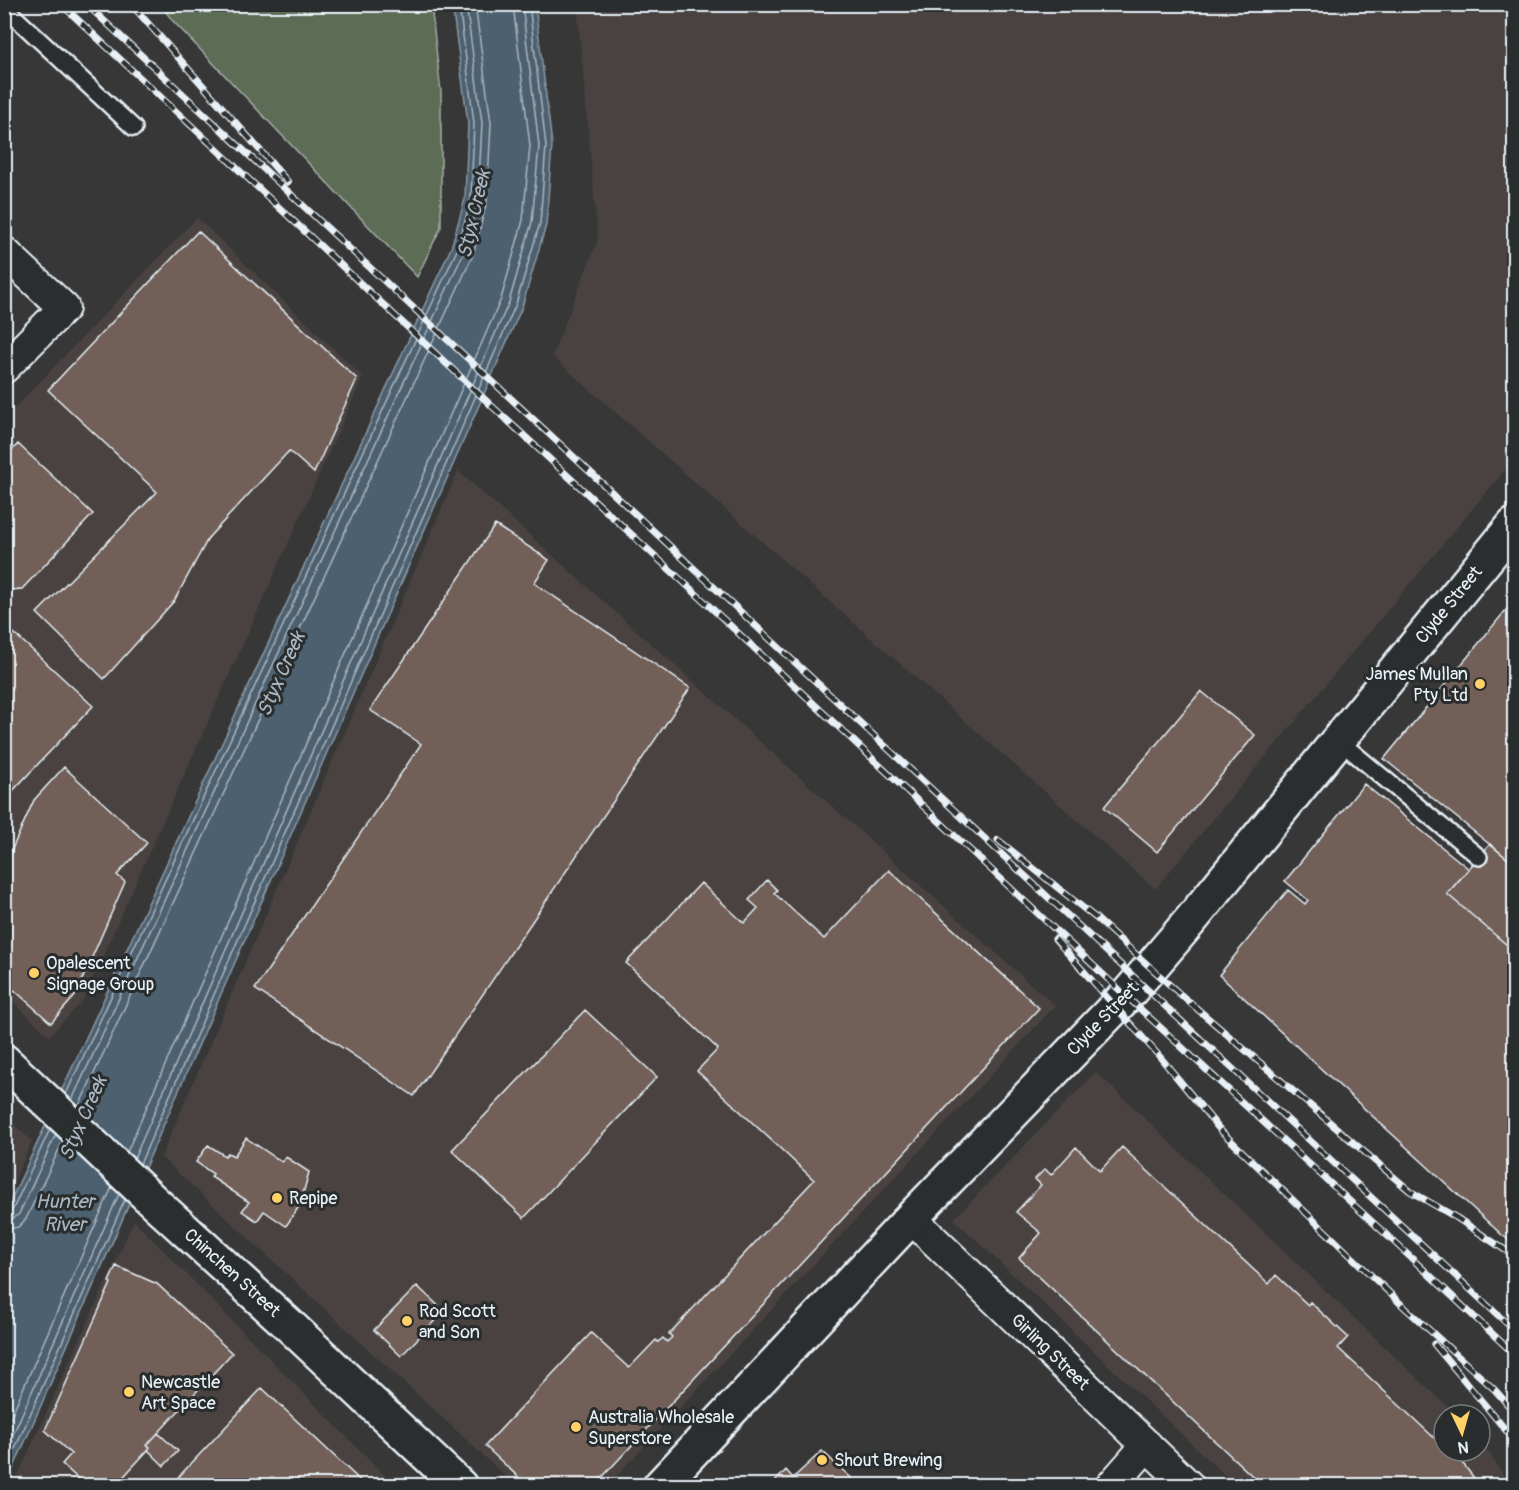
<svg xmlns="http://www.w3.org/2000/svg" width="1519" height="1490" font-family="Pangolin,sans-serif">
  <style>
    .built { fill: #494341 }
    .green { fill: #5b6c55; stroke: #a2aea6; stroke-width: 1.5 }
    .water { fill: #4d606f; stroke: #8b9aa6; stroke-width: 1.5 }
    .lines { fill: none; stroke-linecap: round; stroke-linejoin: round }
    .shore { stroke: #aab7c1; stroke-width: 1.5 }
    .building { fill: #715f59; stroke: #e8f1f8; stroke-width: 1.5 }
    .service-casing { stroke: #e8f1f8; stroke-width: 20 }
    .minor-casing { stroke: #e8f1f8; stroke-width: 34 }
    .tertiary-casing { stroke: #e8f1f8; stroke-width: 38 }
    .service { stroke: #2a2d2e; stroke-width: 15 }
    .minor { stroke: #2a2d2e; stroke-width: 30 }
    .tertiary { stroke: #2a2d2e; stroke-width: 33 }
    .rail-casing { stroke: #e8f1f8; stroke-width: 7 }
    .rail { stroke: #2a2d2e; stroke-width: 4.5; stroke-dasharray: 14; stroke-linecap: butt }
    .poi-dot { fill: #ffd166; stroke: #2a2d2e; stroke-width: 2 }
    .labels { text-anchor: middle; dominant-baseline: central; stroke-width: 6; stroke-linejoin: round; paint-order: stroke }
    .street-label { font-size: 18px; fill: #e8f1f8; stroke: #2a2d2e }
    .poi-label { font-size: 18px; fill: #e8f1f8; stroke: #2a2d2e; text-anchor: start }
    .water-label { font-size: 20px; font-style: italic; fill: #aab7c1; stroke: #2a2d2e }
  </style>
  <rect width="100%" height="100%" fill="#383737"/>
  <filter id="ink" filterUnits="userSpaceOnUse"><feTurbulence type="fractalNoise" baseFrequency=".0167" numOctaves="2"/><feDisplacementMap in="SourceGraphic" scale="12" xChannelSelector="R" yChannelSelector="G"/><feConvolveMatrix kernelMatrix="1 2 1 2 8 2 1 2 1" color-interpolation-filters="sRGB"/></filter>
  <g filter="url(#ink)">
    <path class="built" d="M577,5H1514V459L1155,889L552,356L598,240Z
      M197,218L363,377L82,1002L49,1036L5,994L4,419Z
      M458,471L1055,1006L608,1485H515L161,1157Z
      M1096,1072L1456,1415H1444V1451H1480V1439L1510,1485H1235L954,1219Z
      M5,1116L32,1141L5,1201Z
      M134,1221L394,1485L13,1486Z"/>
    <path class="green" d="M161,5H431L441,92V227L417,277L172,20Z"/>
    <path class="water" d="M452,5H535L552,145L546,225L522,307L6,1485L5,1486V1213L451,248L465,199L468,123Z"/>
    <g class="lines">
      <path class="shore" d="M66,1094L457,250L471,199L474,123L459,4
        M72,1100L464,252L478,200L482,123L466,4
        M79,1106L473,255L487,201L491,123L475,4
        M127,1152L501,299L523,220L530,146L513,4
        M134,1159L509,302L532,222L539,146L522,4
        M140,1164L516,304L540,223L546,146L529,4
        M4,1213H9L13,1209L50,1129
        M4,1221L12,1219L19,1214L56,1134
        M4,1230L18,1227L26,1219L63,1141
        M4,1432L112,1187
        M4,1455L119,1194
        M4,1474L125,1199"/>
    </g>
    <path class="building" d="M198,231L357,379L314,473L289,451L209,537L174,601L104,679L37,613L157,492L48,390Z
      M18,444L93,514L22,589L10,590L4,585V458Z
      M495,525L549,560L534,583L690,688L414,1096L255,989L421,744L370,710Z
      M1510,605L1514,609V864L1384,759Z
      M4,624L93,706L4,800Z
      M1201,691L1255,735L1157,852L1104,807Z
      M64,767L147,843L117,875L125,882L75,996L51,1023L4,981V867L34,800Z
      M1364,784L1469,869L1447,894L1514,951V1244L1502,1235L1219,975L1288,890L1305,904L1308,900L1285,881Z
      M4,844L12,851L4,867Z
      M1490,844L1514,864V951L1447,894Z
      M889,870L1039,1008L594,1486H528L485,1446L591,1333L629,1368L656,1340L658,1342L663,1338L667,1342L672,1337L669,1334L814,1180L697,1071L718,1049L626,963L701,883L744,923L758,908L749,900L767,880L777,890L774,893L824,939Z
      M585,1010L657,1077L524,1218L452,1150Z
      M246,1138L282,1162L286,1157L309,1172L300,1205L286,1226L264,1211L257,1221L242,1211L249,1202L211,1177L213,1174L196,1162L208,1145L225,1156L228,1153L234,1156Z
      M1076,1147L1100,1171L1122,1147L1269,1284L1276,1275L1308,1305L1310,1302L1348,1337L1338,1348L1444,1447V1451H1449L1464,1465L1480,1486H1263L1019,1258L1041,1233L1016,1212L1041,1185L1035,1179L1045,1169L1051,1175Z
      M116,1266L157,1284L232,1353L147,1445L150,1447L148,1450L115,1486H86L62,1464L71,1454L45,1430L111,1283L109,1282Z
      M417,1286L444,1311L401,1356L374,1330Z
      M262,1388L366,1486H170Z
      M158,1433L178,1451L164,1466L148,1450L150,1447L147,1445Z
      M822,1451L860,1486H771L786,1470L793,1478Z"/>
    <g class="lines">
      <defs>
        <path id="service" d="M4,7L134,128
          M1338,740L1479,857"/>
        <path id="minor" d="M4,252L64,308L4,368
          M911,1218L1189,1486
          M1111,1486L1147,1445"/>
        <path id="tertiary" d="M4,1061L153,1201L289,1325L460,1486
          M660,1486L911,1218L1126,996L1191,920L1514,525"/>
      </defs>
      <use href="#service" class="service-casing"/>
      <use href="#minor" class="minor-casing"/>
      <use href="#tertiary" class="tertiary-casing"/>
      <use href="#service" class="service"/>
      <use href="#minor" class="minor"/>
      <use href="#tertiary" class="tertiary"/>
      <defs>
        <path id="rail" d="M61,4L494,408L704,601L1126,996L1391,1239L1514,1354
          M86,4L1514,1330
          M131,4L288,182
          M998,840L1097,919L1181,995L1410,1191L1457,1218L1514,1256
          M1055,939L1160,1057L1221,1131L1402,1305L1495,1390L1514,1412
          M1434,1344L1514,1440"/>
      </defs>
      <use href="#rail" class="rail-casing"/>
      <use href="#rail" class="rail"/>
    </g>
  </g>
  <g class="poi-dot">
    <circle cx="1480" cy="684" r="6"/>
    <circle cx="34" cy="973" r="6"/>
    <circle cx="277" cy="1198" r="6"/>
    <circle cx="407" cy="1321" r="6"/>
    <circle cx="129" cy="1392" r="6"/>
    <circle cx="576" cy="1427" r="6"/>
    <circle cx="822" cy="1460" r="6"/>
  </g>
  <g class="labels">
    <g class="street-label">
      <text transform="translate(1449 605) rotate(-51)">Clyde Street</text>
      <text transform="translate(1103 1019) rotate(-46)">Clyde Street</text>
      <text transform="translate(232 1273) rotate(42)">Chinchen Street</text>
      <text transform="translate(1050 1352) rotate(44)">Girling Street</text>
    </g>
    <g class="poi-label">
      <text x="1468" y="674" text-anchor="end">James Mullan<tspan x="1468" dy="21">Pty Ltd</tspan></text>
      <text x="46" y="963">Opalescent<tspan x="46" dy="21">Signage Group</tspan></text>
      <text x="289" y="1198">Repipe</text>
      <text x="419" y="1311">Rod Scott<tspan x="419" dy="21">and Son</tspan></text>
      <text x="141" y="1382">Newcastle<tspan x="141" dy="21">Art Space</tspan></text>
      <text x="588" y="1417">Australia Wholesale<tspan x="588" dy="21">Superstore</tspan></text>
      <text x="834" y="1460">Shout Brewing</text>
    </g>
    <g class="water-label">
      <text transform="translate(474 214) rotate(-77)">Styx Creek</text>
      <text transform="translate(281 674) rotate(-66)">Styx Creek</text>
      <text transform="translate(83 1118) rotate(-66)">Styx Creek</text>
      <text x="65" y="1201">Hunter<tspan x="65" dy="23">River</tspan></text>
    </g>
  </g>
  <rect width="1519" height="1490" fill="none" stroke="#2a2d2e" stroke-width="24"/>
  <rect x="12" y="12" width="1495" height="1466" fill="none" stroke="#e8f1f8" stroke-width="2" filter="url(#ink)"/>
  <g transform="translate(1462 1433) rotate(175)"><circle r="28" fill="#2a2d2e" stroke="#767b7f" stroke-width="1.5"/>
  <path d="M0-4.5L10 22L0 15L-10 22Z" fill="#ffd166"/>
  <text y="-9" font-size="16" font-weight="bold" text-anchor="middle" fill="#e8f1f8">N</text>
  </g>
</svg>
